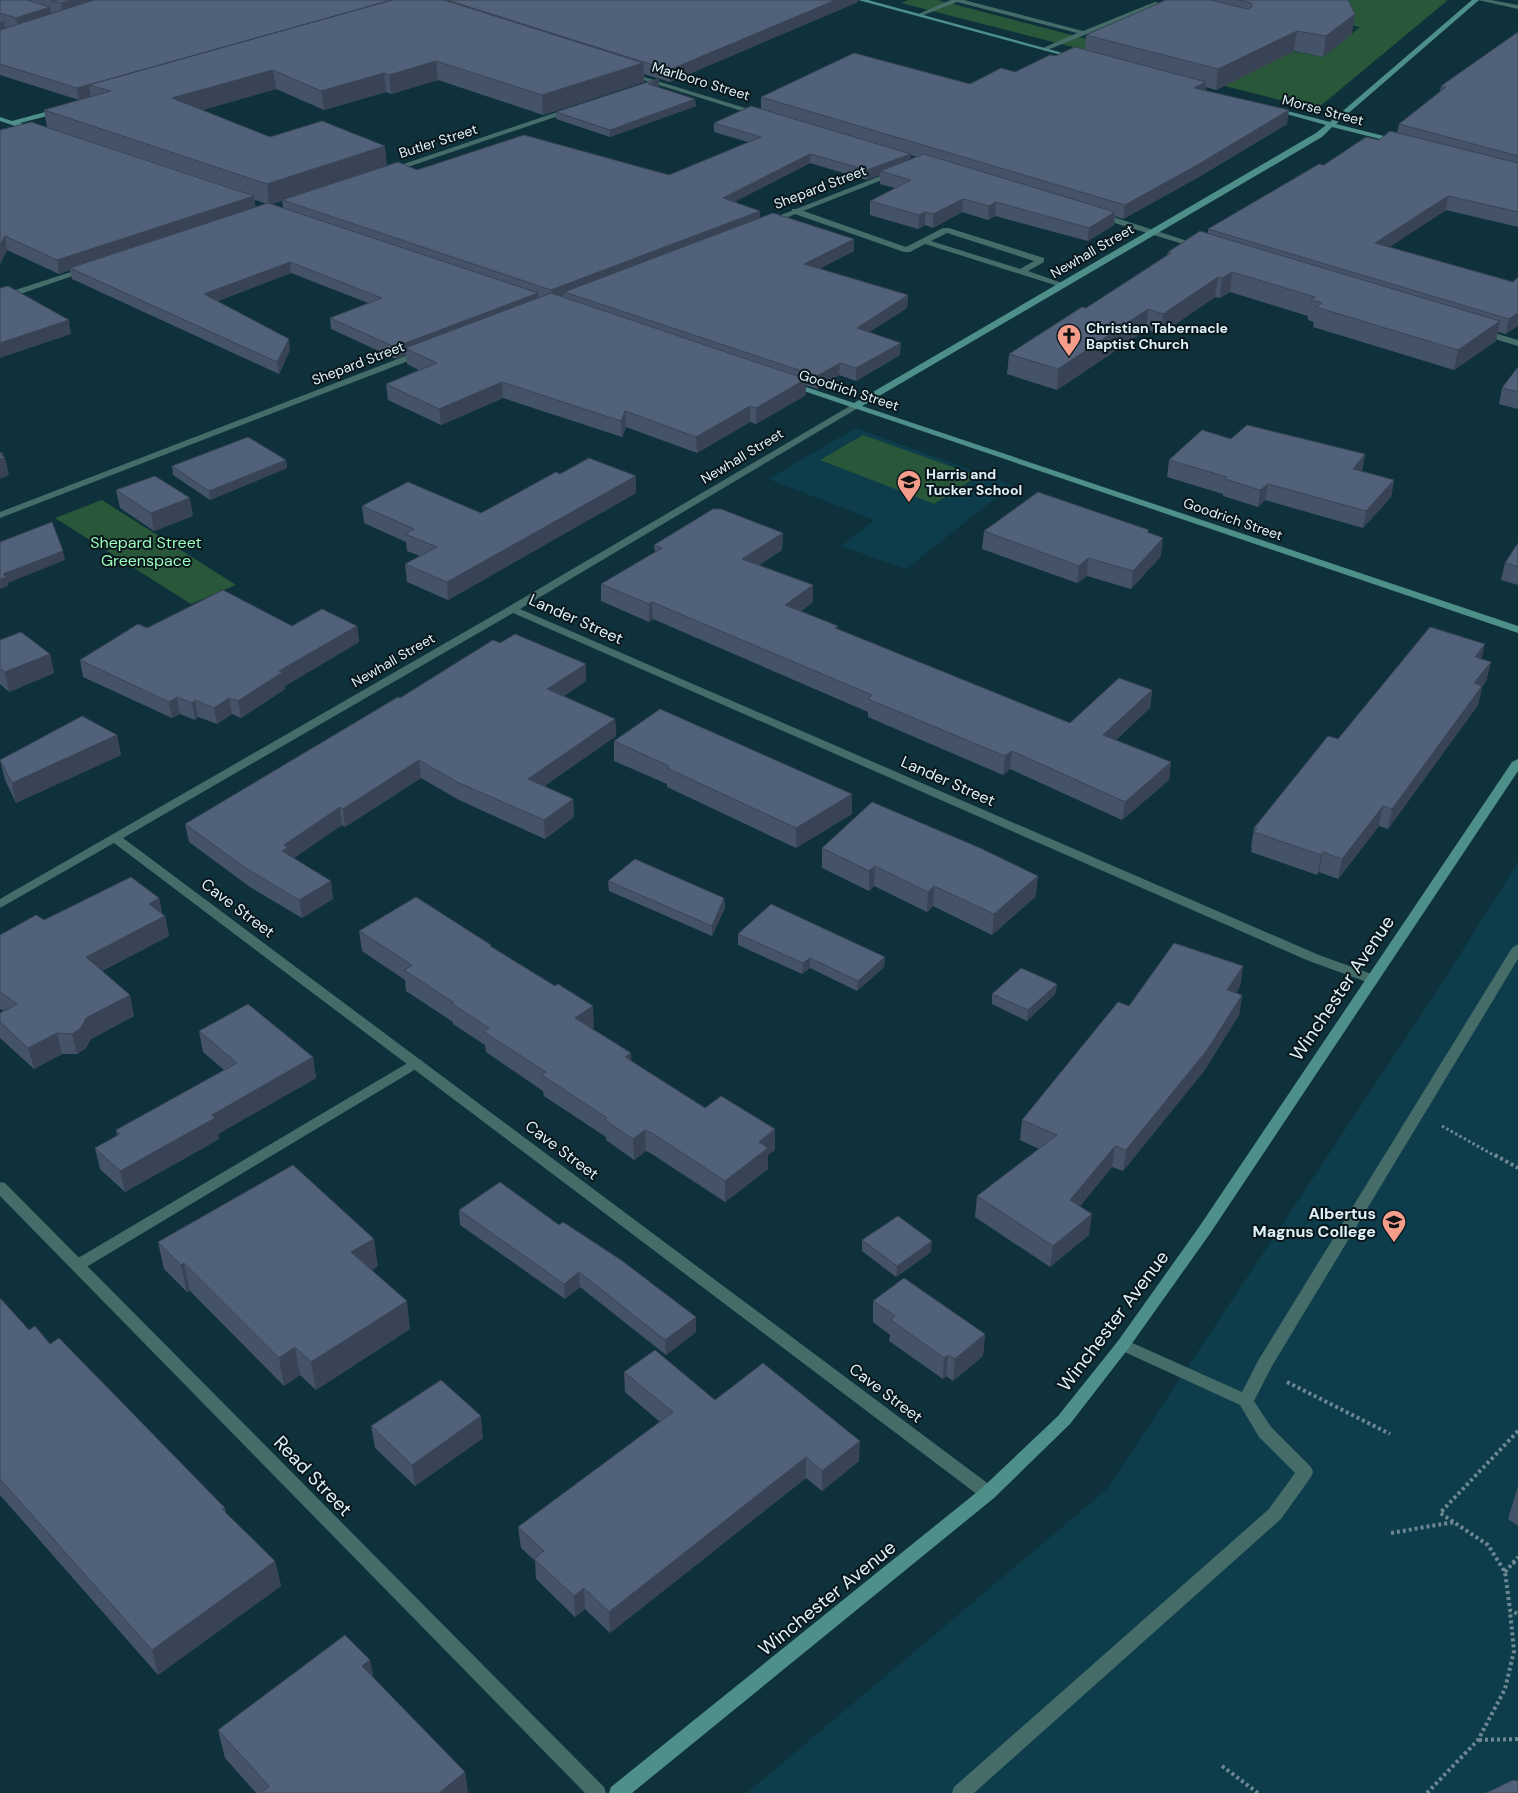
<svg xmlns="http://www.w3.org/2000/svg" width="1518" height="1793" font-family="'DM Sans',sans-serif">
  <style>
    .built { fill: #0d3c4a }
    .green { fill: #295739; fill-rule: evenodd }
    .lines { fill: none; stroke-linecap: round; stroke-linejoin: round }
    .path-far1 { stroke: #6d8892; stroke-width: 3; stroke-dasharray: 2.5 2.5; stroke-linecap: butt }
    .path { stroke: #6d8892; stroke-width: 4; stroke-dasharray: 3 3; stroke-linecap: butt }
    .lane { fill: #456c68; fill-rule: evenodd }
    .street { fill: #456c68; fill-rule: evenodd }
    .secondary { fill: #4e8f89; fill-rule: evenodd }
    .wall { fill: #455368; fill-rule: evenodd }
    .shaded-wall { fill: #384455 }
    .building { fill: #506179; stroke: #384455 }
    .labels { text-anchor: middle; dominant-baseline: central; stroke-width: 4; stroke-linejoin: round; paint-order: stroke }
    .far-street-label { font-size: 14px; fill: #dff1f8; stroke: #09171c }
    .far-poi-label { font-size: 14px; font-weight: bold; fill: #dff1f8; stroke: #09171c; text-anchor: start }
    .park-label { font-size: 16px; fill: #9bfbba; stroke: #09171c }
    .street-label { font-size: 16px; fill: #dff1f8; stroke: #09171c }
    .poi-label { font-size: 16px; font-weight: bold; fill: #dff1f8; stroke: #09171c; text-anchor: end }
    .near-street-label { font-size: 19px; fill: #dff1f8; stroke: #09171c }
  </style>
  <rect width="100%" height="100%" fill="#0e313c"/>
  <path class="built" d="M856,428L1012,485L906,569L841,546L874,520L768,479Z
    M1518,862V1793H747L1106,1490L1433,997Z"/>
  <path class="green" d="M909,0H938L1102,43L1202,0H1448L1318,108L1307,107L901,3ZM1309,18L1360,27L1323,57L1291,51Z
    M863,435L978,476L934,504L820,460Z
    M102,500L236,585L191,604L55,518Z"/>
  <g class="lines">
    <path class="path-far1" d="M1442,1126L1497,1157"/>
    <path class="path" d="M1495,1155L1518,1168
      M1287,1382L1390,1434
      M1518,1431L1440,1513L1488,1545L1505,1572L1510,1610L1518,1614
      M1391,1533L1454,1522
      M1513,1562L1518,1565
      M1505,1572L1518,1557
      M1479,1740L1518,1739
      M1222,1766L1258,1793
      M1427,1793L1478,1740L1505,1689L1514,1651L1510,1611"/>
    <path class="lane" d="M951,0H964L1083,31L1155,2L1178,7L1175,9L1158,5L1045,51L1042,49L1043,48L1077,33L957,2L921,16L916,15Z
      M792,209H798L906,247L943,228H949L1044,258V262L1028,271L1068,285L1061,287L925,244L910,252H904L792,213ZM947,233L1034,261L1020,269L931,241Z
      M1518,944V959L1272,1366L1254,1401L1271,1427L1311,1467L1313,1472L1311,1477L1281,1519L974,1793H952L954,1787L1269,1509L1295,1473L1259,1437L1240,1405L1118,1349L1115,1345L1118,1341L1123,1339L1128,1341L1242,1392L1259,1359L1512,948Z
      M416,1058L421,1060L423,1063L421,1066L83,1269L78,1271L73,1269L71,1265L73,1261Z"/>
    <path class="street" d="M1478,0H1491L1518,5V9Z
      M627,73H631L765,114L758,116L627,75Z
      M569,108L576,110L393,172L386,170Z
      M893,171L900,173L770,224L763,222Z
      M1095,213H1101L1203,246L1196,248L1095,217Z
      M83,268L90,270L0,301V295Z
      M1481,329L1518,340V346L1478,334V330Z
      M421,350L425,353L424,355L0,518V512Z
      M855,403L860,406L858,408L520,609L1319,955L1377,976L1379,979L1377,982H1367L1309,961L513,613L123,838L994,1488L996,1493L994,1498L988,1500L982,1498L114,843L0,908V899L508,607Z
      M0,1182L5,1183L604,1787L606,1793H585L0,1196Z"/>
    <path class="secondary" d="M858,0H868L1081,58L1076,59Z
      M1472,0H1479L1336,124L1400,140V144L1332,127L1322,137L862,406L1518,626V633L786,385L794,383L854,403L1316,133L1326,125L1268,109L1272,107L1330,122Z
      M60,108L64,110L63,112L20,123L36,128L37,130L33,132L0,121V117L12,121Z
      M1518,759V771L1209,1235L1128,1349L1070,1424L994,1498L632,1793H609L611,1787L982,1488L1058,1416L1118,1341L1199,1227L1512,762Z"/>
  </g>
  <path class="wall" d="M0,0L31,1V0H858V2L670,82L644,74V82L543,115L438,80L391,94L386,92L324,110L276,89L202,110L270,137L387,166L417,170L669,175L748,142L714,132V123L761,109V97L970,84L1015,72L1055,56L1085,50L1086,35L1166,0H1348L1352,34L1323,57L1294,51L1216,90L1206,87L1205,91L1287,124L1197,178L1123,219L1115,216L1114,225L1088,241L995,216L988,220L962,212L933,228L925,225L918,229L870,215V201L895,188L880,184V175L867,180L810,163L734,202L760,218L854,239V251L819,269L908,295L907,308L869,332L900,355L856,381L839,375L817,389L806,385V395L756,424L750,422L697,453L626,427L622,437L503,398L441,425L388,400L386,384L419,370L407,364L406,355L396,359L331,329L330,318L368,303L291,273L218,301L290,350L279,374L72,279L70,270L59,274L7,250L0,264V130L47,127L44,110L79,100L0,75ZM911,155L917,157L910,159ZM254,200L259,201L266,204L255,207ZM282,201L283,208L271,204Z
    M1518,32V227L1446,210L1389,247L1513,282L1518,277L1506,334L1498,332L1496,341L1454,370L1313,327L1314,322L1308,320V316L1230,292L1220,298L1215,297L1161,334L1146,330L1057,390L1007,374L1009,354L1086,308L1167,255L1168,252L1208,234V229L1324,165L1379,140L1397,133L1399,124L1440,92L1441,86Z
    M658,87L696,106L610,137L556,119V112L659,87Z
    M1518,367V409L1499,404L1502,388Z
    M1231,439L1365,454L1362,471L1394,480L1391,497L1363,528L1265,500L1258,507L1223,496V494L1167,477L1169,460Z
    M286,460L287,468L210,500L173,475L172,466Z
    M560,474L636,493L448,600L407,582L405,564L420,556L407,551L406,542L364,523L362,506L481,513Z
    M116,490L193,516L154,531L120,508Z
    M984,531L1148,533L1161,556L1131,589L1087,576L1077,583L982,549Z
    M783,533L782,550L759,565L813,602L801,611L838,629L1070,723L1152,690L1150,708L1116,740L1171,762L1169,780L1122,820L1010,769L1003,775L868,717V712L653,619L649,622L601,601V584L655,552L654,545Z
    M1518,543V585L1501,580L1505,563Z
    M292,626H357L359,642L285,686V689L241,718L232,714L217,724L198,717L195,720L180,714L172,718L83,677L80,660L147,628Z
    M0,640L50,654L54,673L9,692L0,684Z
    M500,643L586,664V681L564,696L615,719L616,736L544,786L573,799L574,817L545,839L459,800L421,778L345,827L342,825L293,858L331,881L333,899L302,918L250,887L189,842L185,824L400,698Z
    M1481,659L1491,662L1486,681L1482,687L1478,705L1388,829L1379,826L1338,879L1319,872L1317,875L1251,852L1252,848L1251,847L1254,828L1338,739Z
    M117,735L121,755L16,803L5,780L0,760Z
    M614,741L852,794V814L796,848L667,787V784L614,761Z
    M822,848L1036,896L992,935L933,906L927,912L874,886L869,891L822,868Z
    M608,881L724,898L725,908L712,936L609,891Z
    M159,898L162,914L165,916L169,936L102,971L134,1016L91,1039L86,1048L77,1054H62L34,1069L0,1038V1013L4,1011L0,1009V935L44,920Z
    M359,931L491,945V947L594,1027L592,1029L631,1061L705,1108L775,1129V1150L768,1155V1169L725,1202L652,1154L646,1151L634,1160L606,1140V1137L544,1096L543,1091L486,1052L485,1045L453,1024V1022L406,991L405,980L362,951Z
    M738,934L885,957L884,967L857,991L810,968L802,974L738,945Z
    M1243,966L1240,986L1236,993L1242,995L1239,1015L1204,1071L1123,1171L1112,1167L1080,1206L1089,1235L1050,1267L975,1217L977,1196L1039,1149L1020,1140L1022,1120L1129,1006Z
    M1057,984L1055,994L1027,1021L992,1004V994Z
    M199,1031L313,1057L316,1078L218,1134L219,1139L125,1192L100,1169L95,1148L117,1136L116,1130L224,1070L203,1052Z
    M459,1210L559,1225L696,1317V1332L666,1355L580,1287L565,1299L460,1225Z
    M862,1240L931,1252L896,1277L862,1251Z
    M158,1242L378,1266L372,1270L410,1329L316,1390L300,1375L284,1386L190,1291L187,1292L164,1269Z
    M0,1298L29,1330L50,1344L225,1508L226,1513L275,1561L281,1586L158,1675L0,1495Z
    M873,1301L985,1334L983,1356L953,1381L946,1376L943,1379L889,1341L890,1335L873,1322Z
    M624,1372L715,1400L859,1461L822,1491L806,1478L610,1633L585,1609L575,1617L536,1579L535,1561L521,1548L518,1527L660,1422L625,1392Z
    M371,1426L483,1438L415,1486L375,1448Z
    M1518,1486V1526L1508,1519Z
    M370,1660L373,1678L465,1772L468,1793H256L225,1758L218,1730Z"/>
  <path class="shaded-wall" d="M71,0H98L63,15L61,3Z
    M836,0H858V2L670,82L669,70Z
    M50,7L52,18L18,29L16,18Z
    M1355,14L1352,34L1323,57L1326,36Z
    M4,21L6,33L0,35V23Z
    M1297,31L1294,51L1216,90L1218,69Z
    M436,61L438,80L391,94L389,75Z
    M643,63L644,82L543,115L542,95Z
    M273,70L276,89L175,118L172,98Z
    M384,73L386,92L324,110L321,91Z
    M659,79V87L648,91V84Z
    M1206,82L1205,95L1194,88Z
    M89,85L91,97L79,100L77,88Z
    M695,99L696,106L610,137V130Z
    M1289,110L1287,124L1197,178L1123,219L1125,205Z
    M385,146L387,166L269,205L267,184Z
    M810,154V163L723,208V198Z
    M911,154L910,163L880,171V175L867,180V170Z
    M254,196L256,209L70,268V270L59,274L57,260Z
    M1448,196L1446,210L1373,258L1375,243Z
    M963,199L962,212L933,228V214Z
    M996,202L995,216L988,220L989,206Z
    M760,211V220L564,292V295L552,300L551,290Z
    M925,212V225L918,229L919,215Z
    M1115,212L1114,225L1088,241L1089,228Z
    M5,236L7,250L0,264V245Z
    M854,239V251L804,276V264Z
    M290,262L291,273L206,305L204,294Z
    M1232,272L1230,292L1220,298L1222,278Z
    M1218,277L1215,297L1161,334L1163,314Z
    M538,293L539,305L405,348L406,355L396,359L395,347Z
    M908,295L907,308L856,341L857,328Z
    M1148,309L1146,330L1057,390L1058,369Z
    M1518,313V326L1506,334L1509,319Z
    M69,320L71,334L0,358V343Z
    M1500,321L1496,341L1454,370L1458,350Z
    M289,339L290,350L279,374L277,362Z
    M901,343L900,355L856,381V368Z
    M840,363L839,375L817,389V376Z
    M806,379V395L756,424V408Z
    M502,382L503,398L441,425L439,409Z
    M750,406V422L697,453L696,437Z
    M625,411L626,427L622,437L621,421Z
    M3,454L4,458H5L9,475L0,479V459L1,455Z
    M1365,454L1362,471L1353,469Z
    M286,460L287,468L210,500L209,491Z
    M636,476V493L448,600L447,582Z
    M1394,480L1391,497L1363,528L1366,511Z
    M1268,484L1265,500L1258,507L1260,490Z
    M190,498L193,516L154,531L151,513Z
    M783,533L782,550L742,576V559Z
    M1163,538L1161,556L1131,589L1133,571Z
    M63,551L65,560L8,583V586L0,589V579L3,574Z
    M1088,558L1087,576L1077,583L1079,566Z
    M813,585V602L785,623V605Z
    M652,602L653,619L649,622V604Z
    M357,626L359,642L285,686V689L241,718L238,701L279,671Z
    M1485,644L1481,662L1475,657Z
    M50,654L54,673L9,692L5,672Z
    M1491,662L1486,681L1482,687L1478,705L1388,829L1392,809L1474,683Z
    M586,664V681L549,706L547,689Z
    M1152,690L1150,708L1101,753L1103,735Z
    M177,697L180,714L172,718L169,702Z
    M229,698L232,714L217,724L214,708Z
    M195,700L198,717L195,720L192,703Z
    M615,719L616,736L529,797L528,779Z
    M117,735L121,755L16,803L12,783Z
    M1012,751L1010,769L1003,775L1005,756Z
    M419,760L421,778L345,827L343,809Z
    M1171,762L1169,780L1122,820L1125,802Z
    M852,794V814L796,848V828Z
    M573,799L574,817L545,839L544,820Z
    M1383,806L1379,826L1338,879L1342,859Z
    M340,807L342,825L290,861L282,851L284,845Z
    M1323,852L1319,872L1317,875L1321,855Z
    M875,866L874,886L869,891V871Z
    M1038,876L1036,896L992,935L994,914Z
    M331,881L333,899L302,918L299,900Z
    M934,886L933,906L927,912L928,892Z
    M159,898L163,917L165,916L169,936L90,977L86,957L149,904Z
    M724,898L725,908L712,936V926Z
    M885,957L884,967L857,991L858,981Z
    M810,958V968L802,974L803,963Z
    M1243,966L1240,986L1224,1010L1227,990Z
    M1057,984L1055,994L1027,1021L1028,1010Z
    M130,995L134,1016L91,1039L86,1048L77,1054L72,1034L86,1018Z
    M1242,995L1239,1015L1204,1071L1123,1171L1126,1150Z
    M593,1006L594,1027L576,1039L575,1018Z
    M57,1033L62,1054L34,1069L28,1048Z
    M631,1053L632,1074L625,1057Z
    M313,1057L316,1078L218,1134L219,1139L125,1192L120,1171L212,1115Z
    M775,1129V1150L768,1155V1169L725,1202V1181L759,1142Z
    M645,1130L646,1151L634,1160L633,1139Z
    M1115,1146L1112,1167L1068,1221L1070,1200Z
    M1092,1214L1089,1235L1050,1267L1053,1246Z
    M374,1239L378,1266L356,1280L351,1252Z
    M932,1241L931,1252L896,1277L897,1266Z
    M184,1263L190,1291L187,1292L181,1265Z
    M579,1272L580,1287L565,1299L564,1284Z
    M407,1301L410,1329L316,1390L311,1362Z
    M696,1317V1332L666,1355L665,1340Z
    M985,1334L983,1356L953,1381L955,1359Z
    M295,1347L300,1375L284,1386L279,1358Z
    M948,1355L946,1376L943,1379L944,1358Z
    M481,1416L483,1438L415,1486L412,1465Z
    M860,1441L859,1461L822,1491V1471Z
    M806,1457V1478L610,1633L609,1612Z
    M275,1561L281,1586L158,1675L152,1650Z
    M584,1588L585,1609L575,1617L574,1596Z
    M370,1660L375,1687L362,1666Z
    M465,1772L468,1793H439Z"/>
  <path class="building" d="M0,0H27L50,7L16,18L0,13Z
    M50,0H71L61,3Z
    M94,0H392L77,88L0,64V30Z
    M392,0H444L643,63L542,95L436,61L389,75L384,73L321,91L273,70L172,98L270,137L322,121L385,146L267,184L44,110L111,91L89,85Z
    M447,0H836L669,70Z
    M1166,0H1211L1247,9L1252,7L1251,3L1238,0H1348L1355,14L1326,36L1297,31L1218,69L1086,35Z
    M1518,32V156L1399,124L1446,87L1441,86Z
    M1075,47L1206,82L1194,88L1289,110L1199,164L1125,205L761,97L854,53L970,84L1001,68L1015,72L1050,55L1055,56Z
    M657,79H659L648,84L695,99L610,130L556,112Z
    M751,106L911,154L867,170L810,154L723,198L760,211L551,290L282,200L398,162L417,170L524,135L669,175L761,137L714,123Z
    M31,122L254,196L57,260L5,236L0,245V130Z
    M1390,131L1518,163V212L1448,196L1375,243L1513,282L1518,277V313L1509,319L1208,229L1319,164L1324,165L1366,137L1379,140Z
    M924,154L1115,212L1089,228L996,202L989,206L963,199L933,214L925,212L919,215L870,201L911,180L880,171Z
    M268,203L538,293L395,347L330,318L382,298L290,262L204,294L289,339L277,362L70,268Z
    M773,213L854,239L804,264L908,295L857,328L901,343L856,368L840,363L817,376L564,292Z
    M1200,231L1500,321L1458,350L1316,307L1322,303L1311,300L1315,297L1232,272L1222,278L1218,277L1163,314L1148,309L1058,369L1009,354L1082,307L1086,308L1171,253L1168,252Z
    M8,286L69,320L0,343V288Z
    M551,293L806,379L756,408L750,406L696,437L625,411L621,421L502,382L439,409L386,384L437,363L405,348Z
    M1518,367V392L1502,388Z
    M1247,425L1365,454L1353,469L1394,480L1366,511L1268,484L1260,490L1225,479L1227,477L1169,460L1202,430L1231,439Z
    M248,437L286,460L209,491L172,466Z
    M0,452L3,454L1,455L5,458L0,459Z
    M589,458L636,476L447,582L405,564L437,547L405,534L414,529L362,506L408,482L481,513L556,472L560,474Z
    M155,476L190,498L151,513L116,490Z
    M1038,492L1149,530L1147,532L1163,538L1133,571L1088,558L1079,566L984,531Z
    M713,509H721L783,533L742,559L813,585L785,605L838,626L835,628L1070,723L1119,678L1152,690L1103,735L1171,762L1125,802L1012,751L1005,756L868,699L872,695L652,602L649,604L601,584L662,548L654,545Z
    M52,522L63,551L3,574L6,577L0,579V542Z
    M1518,543V567L1505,563Z
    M223,590L292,626L322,609L357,626L279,671L283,672L238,701L229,698L214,708L195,700L192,703L177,697L169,702L80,660L138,624L147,628Z
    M1430,627L1485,644L1475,657L1491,662L1474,683L1482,686L1392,809L1383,806L1342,859L1323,852L1321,855L1254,832L1257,829L1254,828L1328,736L1338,739Z
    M21,632L50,654L5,672L0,669V640Z
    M515,634L586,664L547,689L615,719L528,779L573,799L544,820L457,782L419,760L343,809L340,807L284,845L288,848L282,851L331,881L299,900L247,869L185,824L398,697L400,698L493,640L500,643Z
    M660,709L852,794L796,828L667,768L669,766L614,741Z
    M82,716L117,735L12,783L0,760Z
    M872,802L980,848L1038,876L994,914L934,886L928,892L875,866L869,871L822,848Z
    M635,859L724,898L712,926L608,881Z
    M131,877L159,898L149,904L165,916L86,957L130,995L86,1018L81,1028L72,1034L57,1033L28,1048L0,1022V1013L17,1004L0,992V935L36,915L44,920Z
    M416,897L491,945L490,946L555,986L558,984L593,1006L575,1018L631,1053L625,1057L705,1108L721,1096L775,1129L759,1142L768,1148L725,1181L652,1133L645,1130L633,1139L605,1120L607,1118L542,1075L546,1072L484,1032L489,1028L451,1003L453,1002L404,970L412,965L359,931Z
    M771,904L885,957L858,981L810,958L803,963L738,934Z
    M1174,943L1243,966L1227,990L1242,995L1207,1050L1126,1150L1115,1146L1070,1200L1092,1214L1053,1246L977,1196L1057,1135L1022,1120L1118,1002L1129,1006Z
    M1021,968L1057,984L1028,1010L992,994Z
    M248,1004L313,1057L212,1115L215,1118L120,1171L95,1148L120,1134L116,1130L237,1063L199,1031Z
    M293,1165L374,1239L351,1252L407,1301L311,1362L295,1347L279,1358L184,1263L181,1265L158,1242Z
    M500,1182L559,1225L563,1222L621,1260L696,1317L665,1340L579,1272L564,1284L459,1210Z
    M898,1216L932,1241L897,1266L862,1240Z
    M904,1278L985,1334L955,1359L948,1355L944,1358L891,1320L895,1316L873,1301Z
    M0,1298L29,1330L35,1326L50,1344L59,1338L225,1508L222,1509L275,1561L152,1650L0,1479Z
    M655,1350L715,1400L763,1363L860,1441L822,1471L806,1457L609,1612L584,1588L574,1596L534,1559L544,1551L518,1527L673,1412L624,1372Z
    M441,1380L481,1416L412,1465L371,1426Z
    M345,1635L370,1660L362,1666L465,1772L439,1793H261L269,1786L218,1730Z
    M1513,1780L1518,1781V1793H1486Z"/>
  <defs>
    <symbol id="church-pin" viewBox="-11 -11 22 30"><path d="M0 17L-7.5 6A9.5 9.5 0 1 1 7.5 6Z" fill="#f49d8b" stroke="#09171c"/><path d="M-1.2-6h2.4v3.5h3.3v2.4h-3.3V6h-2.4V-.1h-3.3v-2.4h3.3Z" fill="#111"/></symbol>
    <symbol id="school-pin" viewBox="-11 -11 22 30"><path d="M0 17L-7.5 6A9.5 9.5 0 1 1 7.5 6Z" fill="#f49d8b" stroke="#09171c"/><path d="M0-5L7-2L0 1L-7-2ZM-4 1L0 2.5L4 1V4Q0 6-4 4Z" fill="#111"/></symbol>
    <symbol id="university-pin" viewBox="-11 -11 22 30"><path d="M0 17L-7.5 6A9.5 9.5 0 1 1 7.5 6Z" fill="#f49d8b" stroke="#09171c"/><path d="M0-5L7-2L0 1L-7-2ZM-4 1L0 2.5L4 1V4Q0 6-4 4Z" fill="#111"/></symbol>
  </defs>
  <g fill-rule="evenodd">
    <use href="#church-pin" x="1055" y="322" width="28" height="38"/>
    <use href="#school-pin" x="895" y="468" width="28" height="38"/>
    <use href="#university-pin" x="1380" y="1208" width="28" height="38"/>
  </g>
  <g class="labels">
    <g class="far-street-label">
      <text transform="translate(701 81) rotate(17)">Marlboro Street</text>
      <text transform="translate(1323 110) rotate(15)">Morse Street</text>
      <text transform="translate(438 141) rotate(-18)">Butler Street</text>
      <text transform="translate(820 187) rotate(-21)">Shepard Street</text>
      <text transform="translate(1092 251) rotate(-30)">Newhall Street</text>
      <text transform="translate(358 363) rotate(-21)">Shepard Street</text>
      <text transform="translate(849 390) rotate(18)">Goodrich Street</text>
      <text transform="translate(742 456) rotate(-31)">Newhall Street</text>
      <text transform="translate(1233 519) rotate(19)">Goodrich Street</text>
      <text transform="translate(393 660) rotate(-30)">Newhall Street</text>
    </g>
    <g class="far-poi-label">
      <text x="1086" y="328">Christian Tabernacle<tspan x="1086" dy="16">Baptist Church</tspan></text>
      <text x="926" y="474">Harris and<tspan x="926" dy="16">Tucker School</tspan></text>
    </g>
    <g class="park-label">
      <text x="146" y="542">Shepard Street<tspan x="146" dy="18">Greenspace</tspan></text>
    </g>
    <g class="street-label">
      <text transform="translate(576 619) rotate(24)">Lander Street</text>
      <text transform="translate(948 781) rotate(24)">Lander Street</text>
      <text transform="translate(238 908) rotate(37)">Cave Street</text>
      <text transform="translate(562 1150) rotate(37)">Cave Street</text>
      <text transform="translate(886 1393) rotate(37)">Cave Street</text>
    </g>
    <g class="poi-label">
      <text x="1376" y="1213">Albertus<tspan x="1376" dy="18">Magnus College</tspan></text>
    </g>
    <g class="near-street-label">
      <text transform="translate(1342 988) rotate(-56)">Winchester Avenue</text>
      <text transform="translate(1113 1321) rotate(-53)">Winchester Avenue</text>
      <text transform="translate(313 1476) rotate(46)">Read Street</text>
      <text transform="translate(827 1598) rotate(-39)">Winchester Avenue</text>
    </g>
  </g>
</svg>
